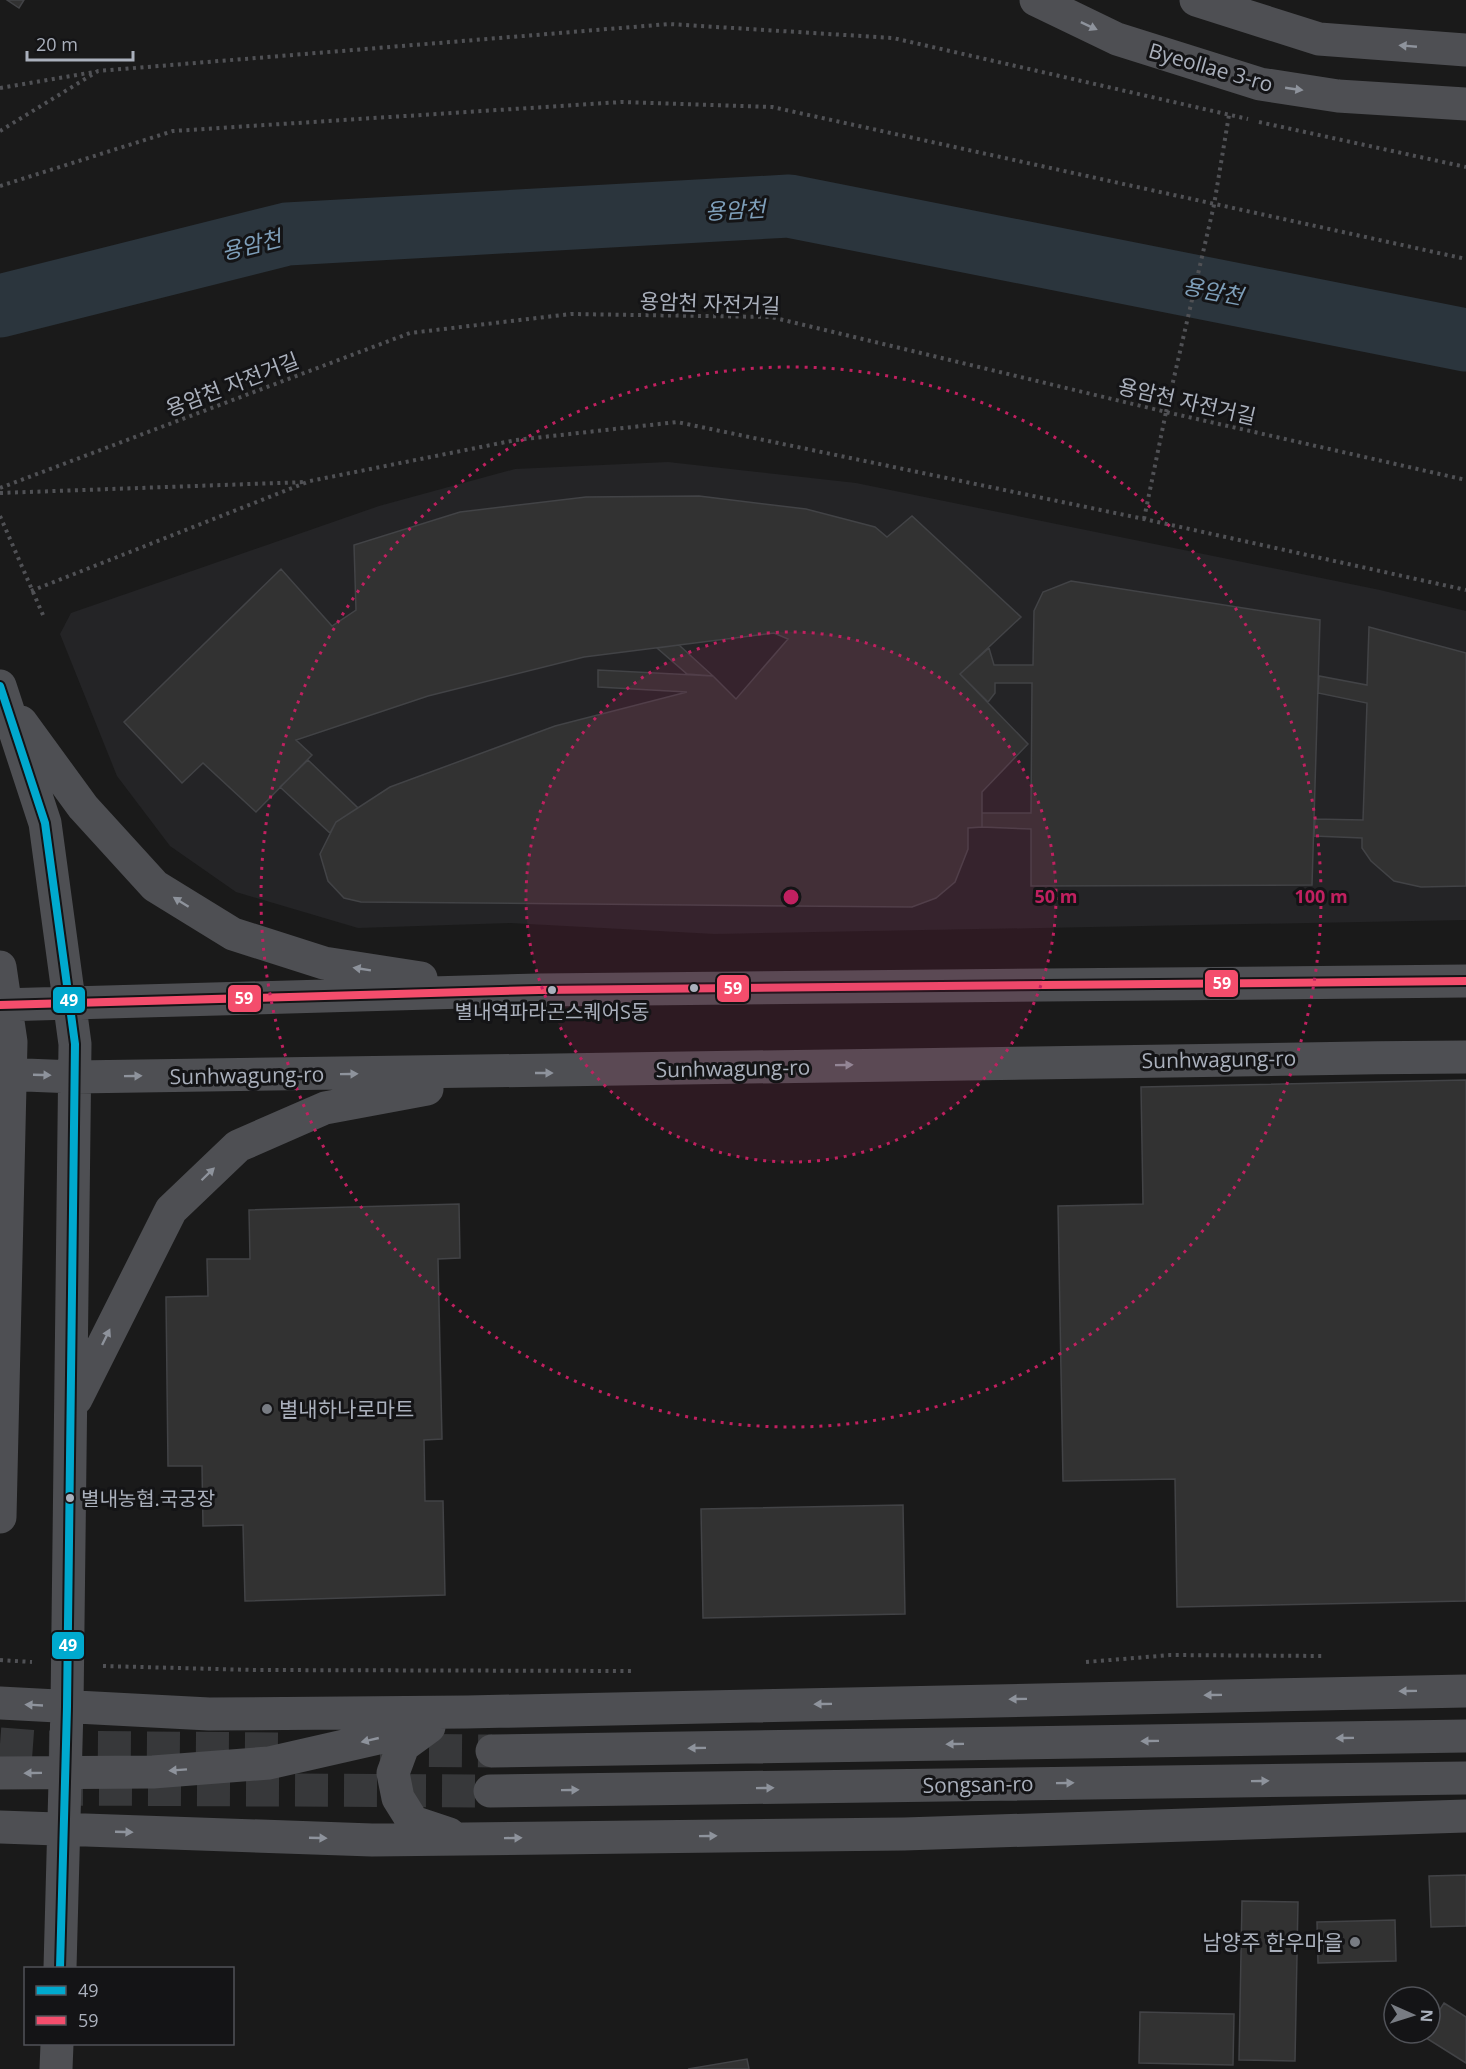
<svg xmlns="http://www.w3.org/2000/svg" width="1466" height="2069" font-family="'Open Sans','Noto Sans KR',sans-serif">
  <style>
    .built { fill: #242426 }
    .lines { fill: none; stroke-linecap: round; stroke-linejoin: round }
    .river { stroke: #2b353d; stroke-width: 63 }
    .building { fill: #323232; stroke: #424346; stroke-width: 1.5 }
    .minor-tunnel { stroke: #37383a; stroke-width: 33; stroke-dasharray: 33 16; stroke-linecap: butt }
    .path { stroke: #505155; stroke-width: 4; stroke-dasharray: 3 4.5; stroke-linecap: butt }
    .minor { stroke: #4e4f53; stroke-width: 33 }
    .path-bridge { stroke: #505155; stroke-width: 4; stroke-dasharray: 3 4.5; stroke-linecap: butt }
    .bus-1-casing { stroke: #141416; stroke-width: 12 }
    .bus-2-casing { stroke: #141416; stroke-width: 12 }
    .bus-1 { stroke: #00a9ce; stroke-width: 8 }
    .bus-2 { stroke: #f44d6c; stroke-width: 8 }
    .oneway { fill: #8e939c }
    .ring { fill: none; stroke: #c12060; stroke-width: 3; stroke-dasharray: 3 6 }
    .bus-dot { fill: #aab0bc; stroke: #141416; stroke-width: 2 }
    .poi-dot { fill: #787c83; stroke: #141416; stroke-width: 2 }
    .labels { text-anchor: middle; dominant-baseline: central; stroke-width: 6; stroke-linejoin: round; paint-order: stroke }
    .bus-label { font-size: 20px; fill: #aab0bc; stroke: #141416 }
    .street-label { font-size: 21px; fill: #aab0bc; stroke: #141416 }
    .poi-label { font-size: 21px; fill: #aab0bc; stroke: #141416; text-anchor: start }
    .water-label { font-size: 22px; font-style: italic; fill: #7e9fba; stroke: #141416 }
    .centre { fill: #c12060; stroke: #141416; stroke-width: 3 }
    .ring-label { font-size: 18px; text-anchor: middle; font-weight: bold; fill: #c12060; stroke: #141416; stroke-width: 6; stroke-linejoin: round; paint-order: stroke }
    .line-badge { stroke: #141416; stroke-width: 2 }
    .badge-label { font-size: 16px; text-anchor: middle; font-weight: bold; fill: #fff }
  </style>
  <rect width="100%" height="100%" fill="#1a1a1a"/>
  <path class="built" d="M668,462L856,483L1380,590L1466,611V920L715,934L510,923L358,928L236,892L170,846L117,776L60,634L71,613L379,506L515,469Z"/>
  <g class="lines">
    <path class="river" d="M0,306L287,234L789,206L1466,340"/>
  </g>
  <path class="building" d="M7,0H24L19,8Z
    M699,496L806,509L875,527L887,537L912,516L1021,617L960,674L1028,744L982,792V827L968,828V849L955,882L936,898L912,907L361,902L344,898L328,881L320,854L336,822L390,787L555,726L687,692L598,687V670L713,676L736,699L788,639L774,633L584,657L428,696L296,740L312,755L256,812L203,763L182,783L124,722L281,569L332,626L356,610L354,545L460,512L586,497Z
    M1071,581L1320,620L1312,885L1031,886V829L982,827V813H1031L1032,683H995V693L988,702L960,674L989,648L994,665H1033L1034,611L1043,592Z
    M1369,627L1466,653V886L1421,887L1394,881L1371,861L1362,848V838L1314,836L1315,819L1363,820L1367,703L1318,693L1319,676L1367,685Z
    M679,645L713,676L687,674L657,648Z
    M308,760L358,808L336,822L330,833L280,787Z
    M1466,1080V1601L1177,1607L1175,1479L1063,1481L1058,1206L1143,1204L1141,1087Z
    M459,1204L460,1258L438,1259L442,1439L424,1440L425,1501H443L445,1595L245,1601L243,1525L203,1526L202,1466H168L166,1297L208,1296L207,1259H250L249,1210Z
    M903,1505L905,1614L703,1618L701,1509Z
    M1466,1875V1926L1431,1927L1429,1876Z
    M1242,1901L1298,1902L1295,2061L1239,2060Z
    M1395,1920L1396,1961L1318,1963L1317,1922Z
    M1444,2003L1466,2017V2063L1423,2036L1425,2033H1430V2025Z
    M1140,2012L1234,2014L1233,2065L1139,2063Z
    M747,2059L749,2069H688Z"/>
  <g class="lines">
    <path class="minor-tunnel" d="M0,1744L41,1747L281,1749
      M380,1750L492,1751
      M50,1789L490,1791"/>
    <path class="path" d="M0,88L94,72
      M1259,122L1466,167
      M0,131L98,71L669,24L893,38L1248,119
      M0,186L173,131L622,102L772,107L1466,259
      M0,488L410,333L571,314L771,317L1166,412L1466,480
      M0,493L306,482
      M0,516L43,615
      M1144,519L1166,412
      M31,591L310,481L516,440L677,422L1144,519L1466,590
      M0,1660L32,1662
      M1086,1662L1170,1655L1324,1656
      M103,1666L254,1670L635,1671"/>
    <path class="minor" d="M1036,0L1117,39L1260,84L1338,96L1466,104
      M1196,0L1319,39L1466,50
      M0,686L45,823L75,1044L67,1707L60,1968
      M21,722L83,807L155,886L233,934L324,963L421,978
      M0,967L11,1042L0,1517
      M0,1005L539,990L1466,981
      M0,1074L75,1077C538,1072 1002,1061 1466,1057
      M76,1399L171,1210L238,1146L325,1108L427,1089
      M0,1703L209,1714L467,1712L1466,1691
      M429,1727L403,1746L393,1773L398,1798L413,1822L449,1834
      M492,1751L1466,1736
      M0,1773L153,1772L269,1763L427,1727
      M490,1791L1466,1778
      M0,1827L372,1840L904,1834L1466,1816
      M56,2069L57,2044"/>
    <path class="path-bridge" d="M1166,412L1214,205L1229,115"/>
    <defs>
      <path id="bus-1" d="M0,686L45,823L75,1044L67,1707L60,1968"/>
      <path id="bus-2" d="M0,1005L539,990L1466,981"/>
    </defs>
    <use href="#bus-1" class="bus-1-casing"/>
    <use href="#bus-2" class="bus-2-casing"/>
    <use href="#bus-1" class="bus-1"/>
    <use href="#bus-2" class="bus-2"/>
  </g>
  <defs><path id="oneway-solid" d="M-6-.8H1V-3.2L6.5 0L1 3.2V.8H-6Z" transform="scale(1.5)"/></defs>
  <g class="oneway">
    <use href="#oneway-solid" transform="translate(1089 26) rotate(25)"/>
    <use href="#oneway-solid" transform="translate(1408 46) rotate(-175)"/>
    <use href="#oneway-solid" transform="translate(1294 89) rotate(8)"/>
    <use href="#oneway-solid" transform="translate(181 902) rotate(-148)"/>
    <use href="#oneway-solid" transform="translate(362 969) rotate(-171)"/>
    <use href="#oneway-solid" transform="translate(844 1065) rotate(-1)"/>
    <use href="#oneway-solid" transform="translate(544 1073)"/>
    <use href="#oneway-solid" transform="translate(349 1074) rotate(-1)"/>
    <use href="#oneway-solid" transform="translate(42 1075) rotate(2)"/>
    <use href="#oneway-solid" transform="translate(133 1076) rotate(-1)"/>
    <use href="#oneway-solid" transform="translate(208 1174) rotate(-44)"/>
    <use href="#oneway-solid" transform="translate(106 1337) rotate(-64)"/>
    <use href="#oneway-solid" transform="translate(1408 1691) rotate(179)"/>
    <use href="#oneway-solid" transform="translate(1213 1695) rotate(179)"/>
    <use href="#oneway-solid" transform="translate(1018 1699) rotate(179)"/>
    <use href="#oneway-solid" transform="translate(823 1704) rotate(179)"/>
    <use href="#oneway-solid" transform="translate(34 1705) rotate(-177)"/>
    <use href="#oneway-solid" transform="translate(1345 1738) rotate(179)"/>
    <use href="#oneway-solid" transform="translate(370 1740) rotate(167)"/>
    <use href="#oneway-solid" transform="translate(1150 1741) rotate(179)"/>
    <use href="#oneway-solid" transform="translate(955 1744) rotate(179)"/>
    <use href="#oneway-solid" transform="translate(697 1748) rotate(179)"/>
    <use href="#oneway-solid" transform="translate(178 1770) rotate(176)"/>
    <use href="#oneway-solid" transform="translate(33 1773) rotate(179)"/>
    <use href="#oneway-solid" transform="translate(1260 1781) rotate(-1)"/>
    <use href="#oneway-solid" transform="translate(1065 1783) rotate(-1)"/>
    <use href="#oneway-solid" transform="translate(765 1788) rotate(-1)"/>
    <use href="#oneway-solid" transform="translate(570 1790) rotate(-1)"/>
    <use href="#oneway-solid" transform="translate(124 1832) rotate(2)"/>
    <use href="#oneway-solid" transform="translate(708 1836) rotate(-1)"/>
    <use href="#oneway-solid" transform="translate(318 1838) rotate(2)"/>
    <use href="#oneway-solid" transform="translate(513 1838) rotate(-1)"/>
  </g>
  <circle cx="791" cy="897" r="265" fill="#c12060" fill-opacity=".12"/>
  <g class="ring">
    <circle cx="791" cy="897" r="265"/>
    <circle cx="791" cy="897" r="530"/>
  </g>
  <g class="bus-dot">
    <circle cx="694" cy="988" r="5"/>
    <circle cx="552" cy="990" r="5"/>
    <circle cx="70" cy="1498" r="5"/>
  </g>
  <g class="poi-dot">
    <circle cx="267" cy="1409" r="6"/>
    <circle cx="1355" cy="1942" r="6"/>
  </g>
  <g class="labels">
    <g class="bus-label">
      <text x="552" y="1011">별내역파라곤스퀘어S동</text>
      <text x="81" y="1498" text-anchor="start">별내농협.국궁장</text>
    </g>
    <g class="street-label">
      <text transform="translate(1211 67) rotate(16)">Byeollae 3-ro</text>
      <text transform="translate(710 303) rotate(2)">용암천 자전거길</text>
      <text transform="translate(232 384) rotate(-21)">용암천 자전거길</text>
      <text transform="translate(1187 401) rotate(13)">용암천 자전거길</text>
      <text transform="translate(1219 1059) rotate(-1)">Sunhwagung-ro</text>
      <text transform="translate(733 1068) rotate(-1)">Sunhwagung-ro</text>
      <text transform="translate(247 1075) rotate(-1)">Sunhwagung-ro</text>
      <text transform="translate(978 1784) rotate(-1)">Songsan-ro</text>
    </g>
    <g class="poi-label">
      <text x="279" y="1409">별내하나로마트</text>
      <text x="1343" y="1942" text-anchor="end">남양주 한우마을</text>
    </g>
    <g class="water-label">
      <text transform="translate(735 209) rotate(-3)">용암천</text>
      <text transform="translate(251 244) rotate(-14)">용암천</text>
      <text transform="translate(1213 290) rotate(11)">용암천</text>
    </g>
  </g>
  <circle cx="791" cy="897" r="9" class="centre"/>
  <g class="ring-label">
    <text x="1056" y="903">50 m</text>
    <text x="1321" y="903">100 m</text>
  </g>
  <g class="line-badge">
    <rect x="1204" y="969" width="35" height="29" rx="6" fill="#f44d6c"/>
    <rect x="716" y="974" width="34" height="29" rx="6" fill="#f44d6c"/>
    <rect x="227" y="984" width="35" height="29" rx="6" fill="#f44d6c"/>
    <rect x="52" y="986" width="34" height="28" rx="6" fill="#00a9ce"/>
    <rect x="51" y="1631" width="34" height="29" rx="6" fill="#00a9ce"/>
  </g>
  <g class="badge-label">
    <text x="1222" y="989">59</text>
    <text x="733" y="994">59</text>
    <text x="244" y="1004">59</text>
    <text x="69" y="1006">49</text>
    <text x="68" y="1651">49</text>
  </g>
  <rect x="24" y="1967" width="210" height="78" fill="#141416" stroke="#505258" stroke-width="1.5"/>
  <rect x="36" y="1986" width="30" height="9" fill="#00a9ce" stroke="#505258" stroke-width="1.5"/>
  <text x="78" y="1997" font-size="18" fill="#aab0bc">49</text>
  <rect x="36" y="2016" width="30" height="9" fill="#f44d6c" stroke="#505258" stroke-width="1.5"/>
  <text x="78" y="2027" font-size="18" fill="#aab0bc">59</text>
  <g transform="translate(1412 2015) rotate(93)"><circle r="28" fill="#141416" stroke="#505258" stroke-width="1.5"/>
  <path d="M0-4.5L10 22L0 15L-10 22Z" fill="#787c83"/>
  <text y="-9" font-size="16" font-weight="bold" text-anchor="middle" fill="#aab0bc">N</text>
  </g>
  <path d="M27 51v9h106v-9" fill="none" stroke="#aab0bc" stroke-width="3"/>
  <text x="36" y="51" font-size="18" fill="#aab0bc" stroke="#141416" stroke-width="4.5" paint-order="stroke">20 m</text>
</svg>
